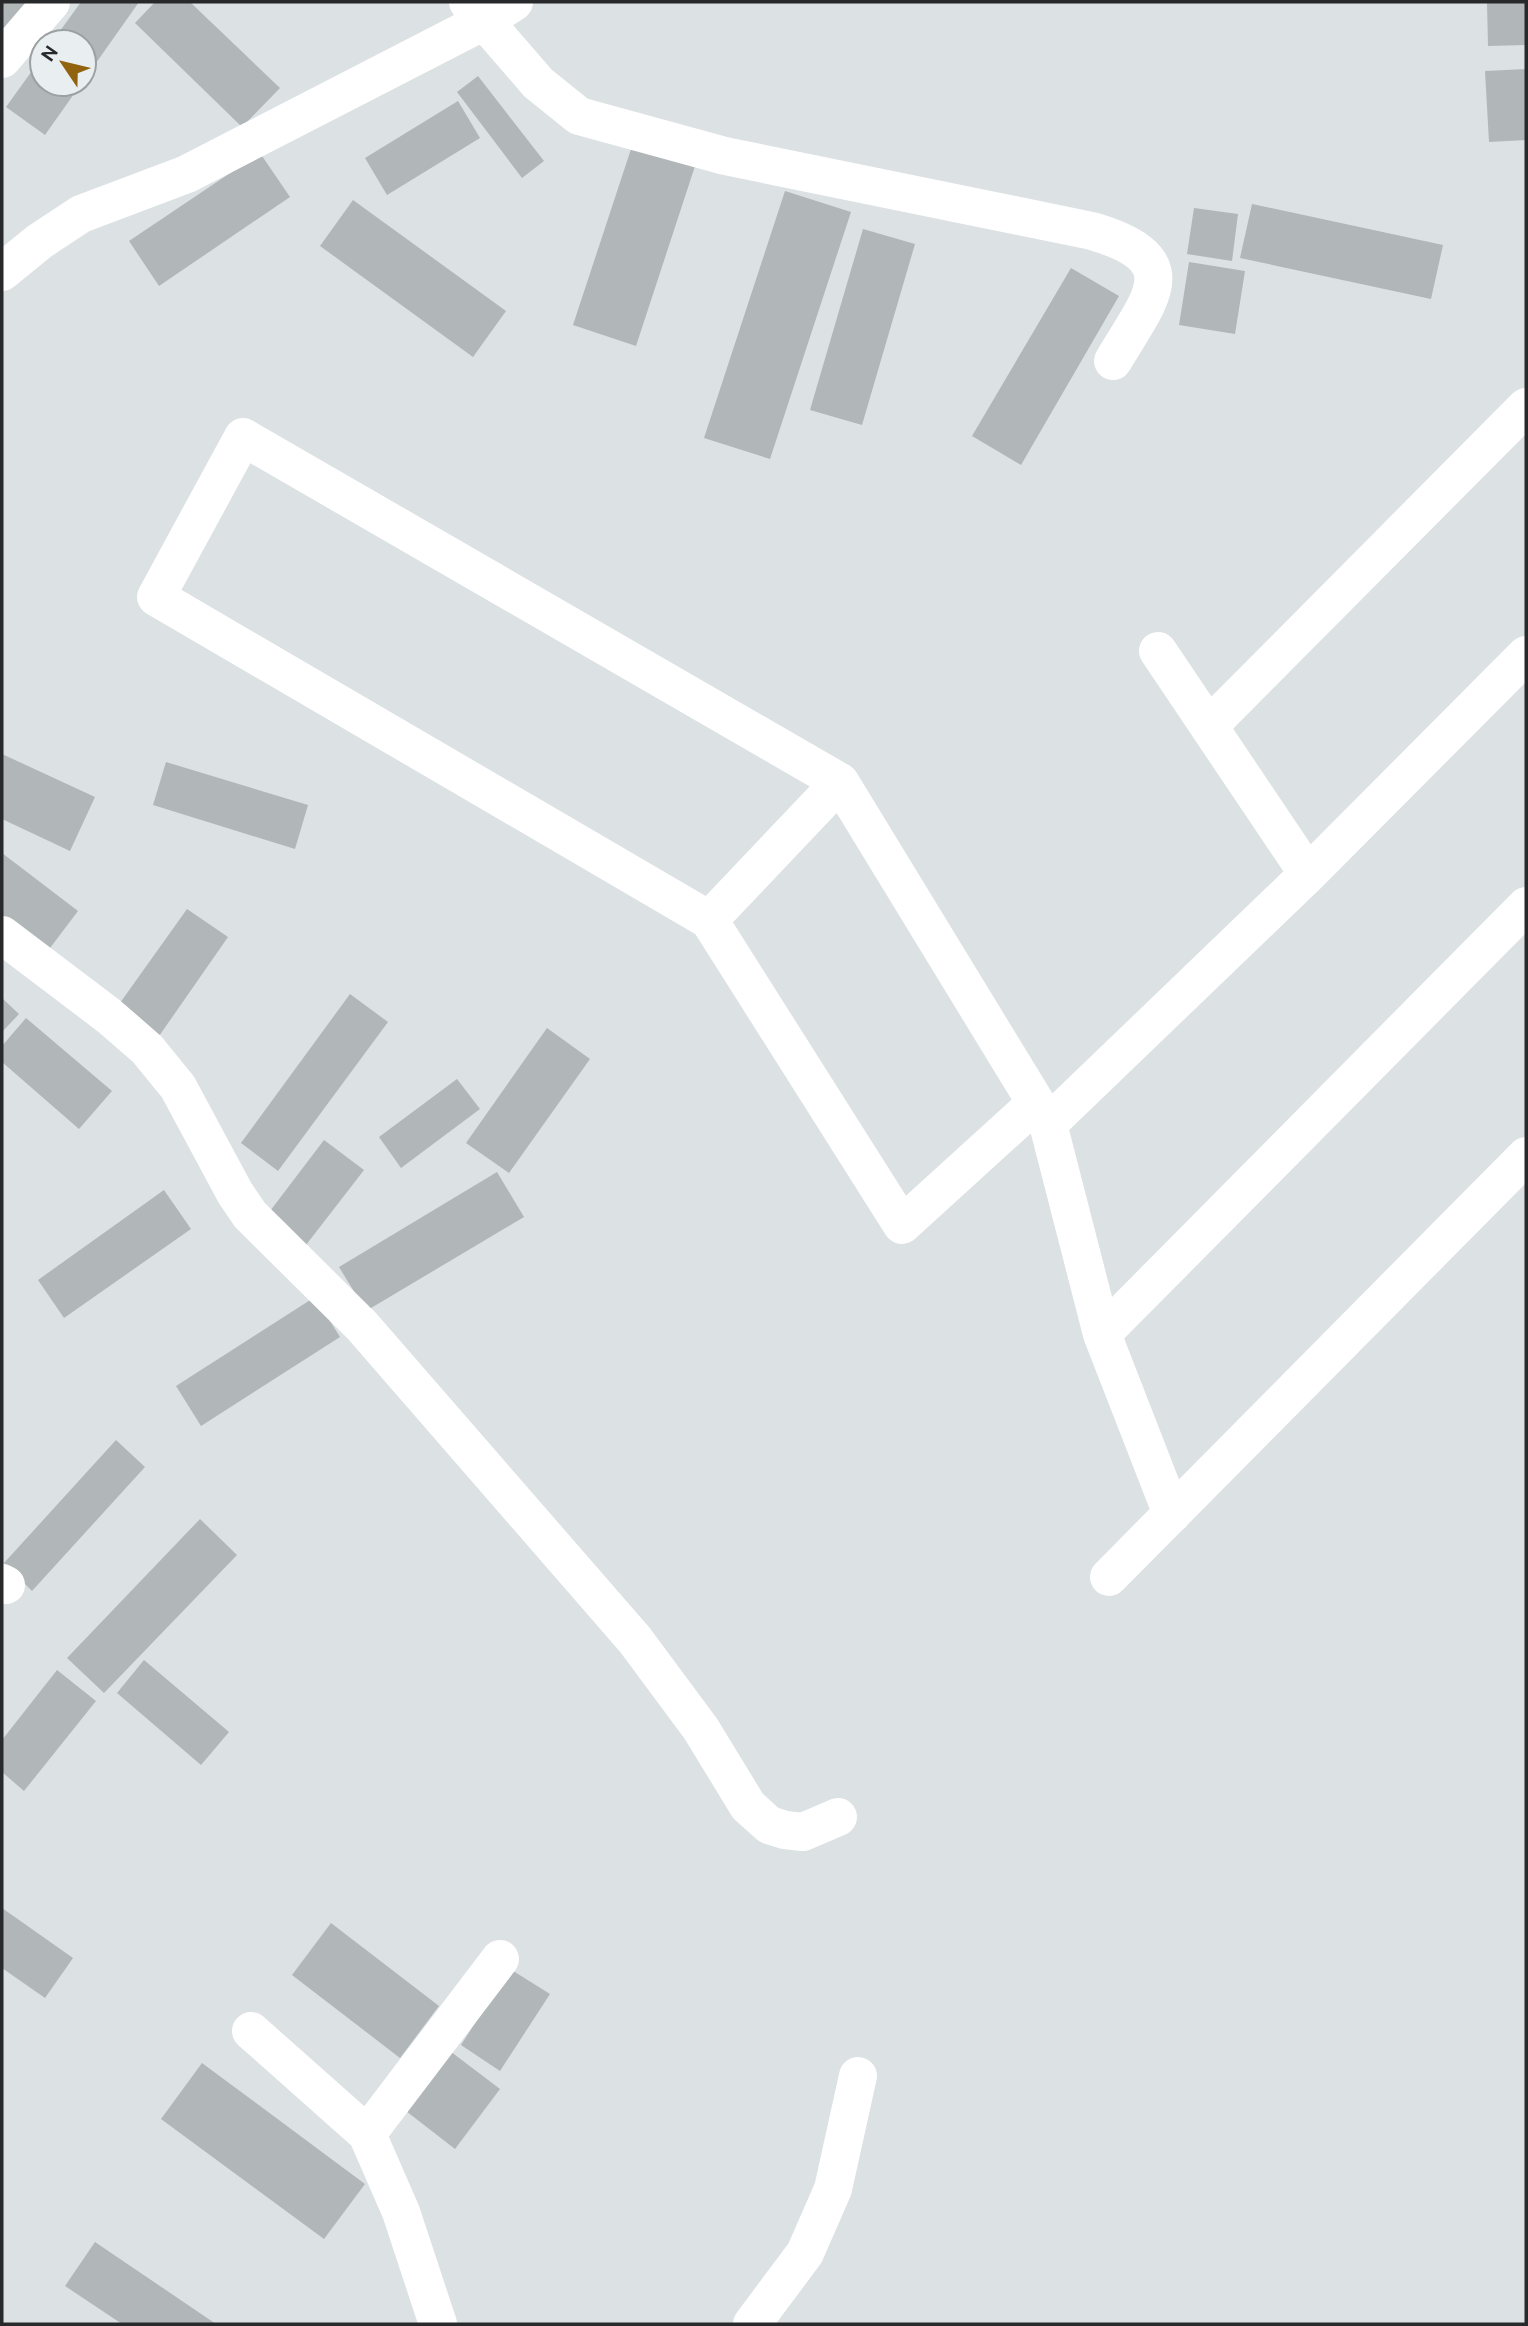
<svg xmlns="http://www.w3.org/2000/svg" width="1528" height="2326" font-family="Ubuntu,sans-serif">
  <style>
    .building { fill: #b1b6b9 }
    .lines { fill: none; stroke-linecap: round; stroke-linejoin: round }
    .minor { stroke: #fff; stroke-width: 38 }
  </style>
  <rect width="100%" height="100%" fill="#dce1e4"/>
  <path class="building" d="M2,2H35L2,45Z
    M81,2H139L84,80V42H52Z
    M155,2H190L280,88L242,127L135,23Z
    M1487,2H1526V45L1488,46Z
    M42,57V84H81L45,135L6,107Z
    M1526,69V140L1489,142L1485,71Z
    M478,76L544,161L522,178L457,92Z
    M458,101L480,138L387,195L365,158Z
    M634,140L697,160L636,346L573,325Z
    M260,153L290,197L159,286L129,241Z
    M785,191L851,212L770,459L704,438Z
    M353,200L506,311L473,357L320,246Z
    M1252,204L1443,245L1431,299L1240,258Z
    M1194,208L1238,214L1232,261L1187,254Z
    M863,229L915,244L862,425L810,410Z
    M1189,262L1245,271L1235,334L1179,325Z
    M1071,268L1119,296L1021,465L972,436Z
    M2,754L95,797L70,851L2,819Z
    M166,762L308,805L295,849L153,805Z
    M2,853L78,911L44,956L2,924Z
    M187,909L228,937L157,1039L115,1010Z
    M350,994L388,1022L278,1171L241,1143Z
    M2,998L19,1014L2,1032Z
    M26,1018L112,1091L79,1129L2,1062V1046Z
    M547,1028L590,1059L509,1173L466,1143Z
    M457,1079L480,1109L401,1168L379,1137Z
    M324,1140L364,1170L306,1245L267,1215Z
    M497,1172L524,1217L366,1311L339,1267Z
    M164,1190L191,1229L64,1318L38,1280Z
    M315,1297L340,1337L201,1426L176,1386Z
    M116,1440L145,1467L32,1591L4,1563Z
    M200,1519L237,1555L104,1693L67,1658Z
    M144,1660L229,1732L201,1765L117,1693Z
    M57,1670L96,1701L24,1791L2,1772V1740Z
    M2,1908L73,1958L45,1998L2,1968Z
    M331,1923L439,2006L400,2058L292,1975Z
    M510,1969L550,1994L500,2071L461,2045Z
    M442,2045L500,2089L455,2149L397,2104Z
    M202,2063L365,2184L324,2239L161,2119Z
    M95,2242L216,2324H122L65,2286Z"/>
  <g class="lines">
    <path class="minor" d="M468,2L538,83L579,116L725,156L1092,231C1190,260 1150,298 1113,361
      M2,59L51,2
      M2,272L40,241L81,214L187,174L486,20L514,2
      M1158,651L1308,874
      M1209,726L1526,407
      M709,920L840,782
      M2,935L109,1016L147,1049L178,1087L235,1193L250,1215L362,1326L635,1640L701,1729L748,1806L769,1825L785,1830L803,1832L838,1817
      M1036,1103L902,1225L709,920L156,597L243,437L840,782L1036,1103L1048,1124L1102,1334L1172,1514
      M1048,1124L1308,874L1526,655
      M1102,1334L1526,906
      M1109,1577L1526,1156
      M2,1583L6,1585
      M251,2031L367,2134L401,2212L438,2324
      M367,2134L500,1959
      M752,2324L805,2253L833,2189L858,2076"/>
  </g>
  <rect width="1528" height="2326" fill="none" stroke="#27292a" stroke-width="7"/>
  <g transform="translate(63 63) rotate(305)"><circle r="33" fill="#e9eff1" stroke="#9ba0a1" stroke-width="2"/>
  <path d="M0-5L12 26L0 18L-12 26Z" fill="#91630f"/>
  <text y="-10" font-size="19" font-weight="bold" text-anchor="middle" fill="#27292a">N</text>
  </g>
</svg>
